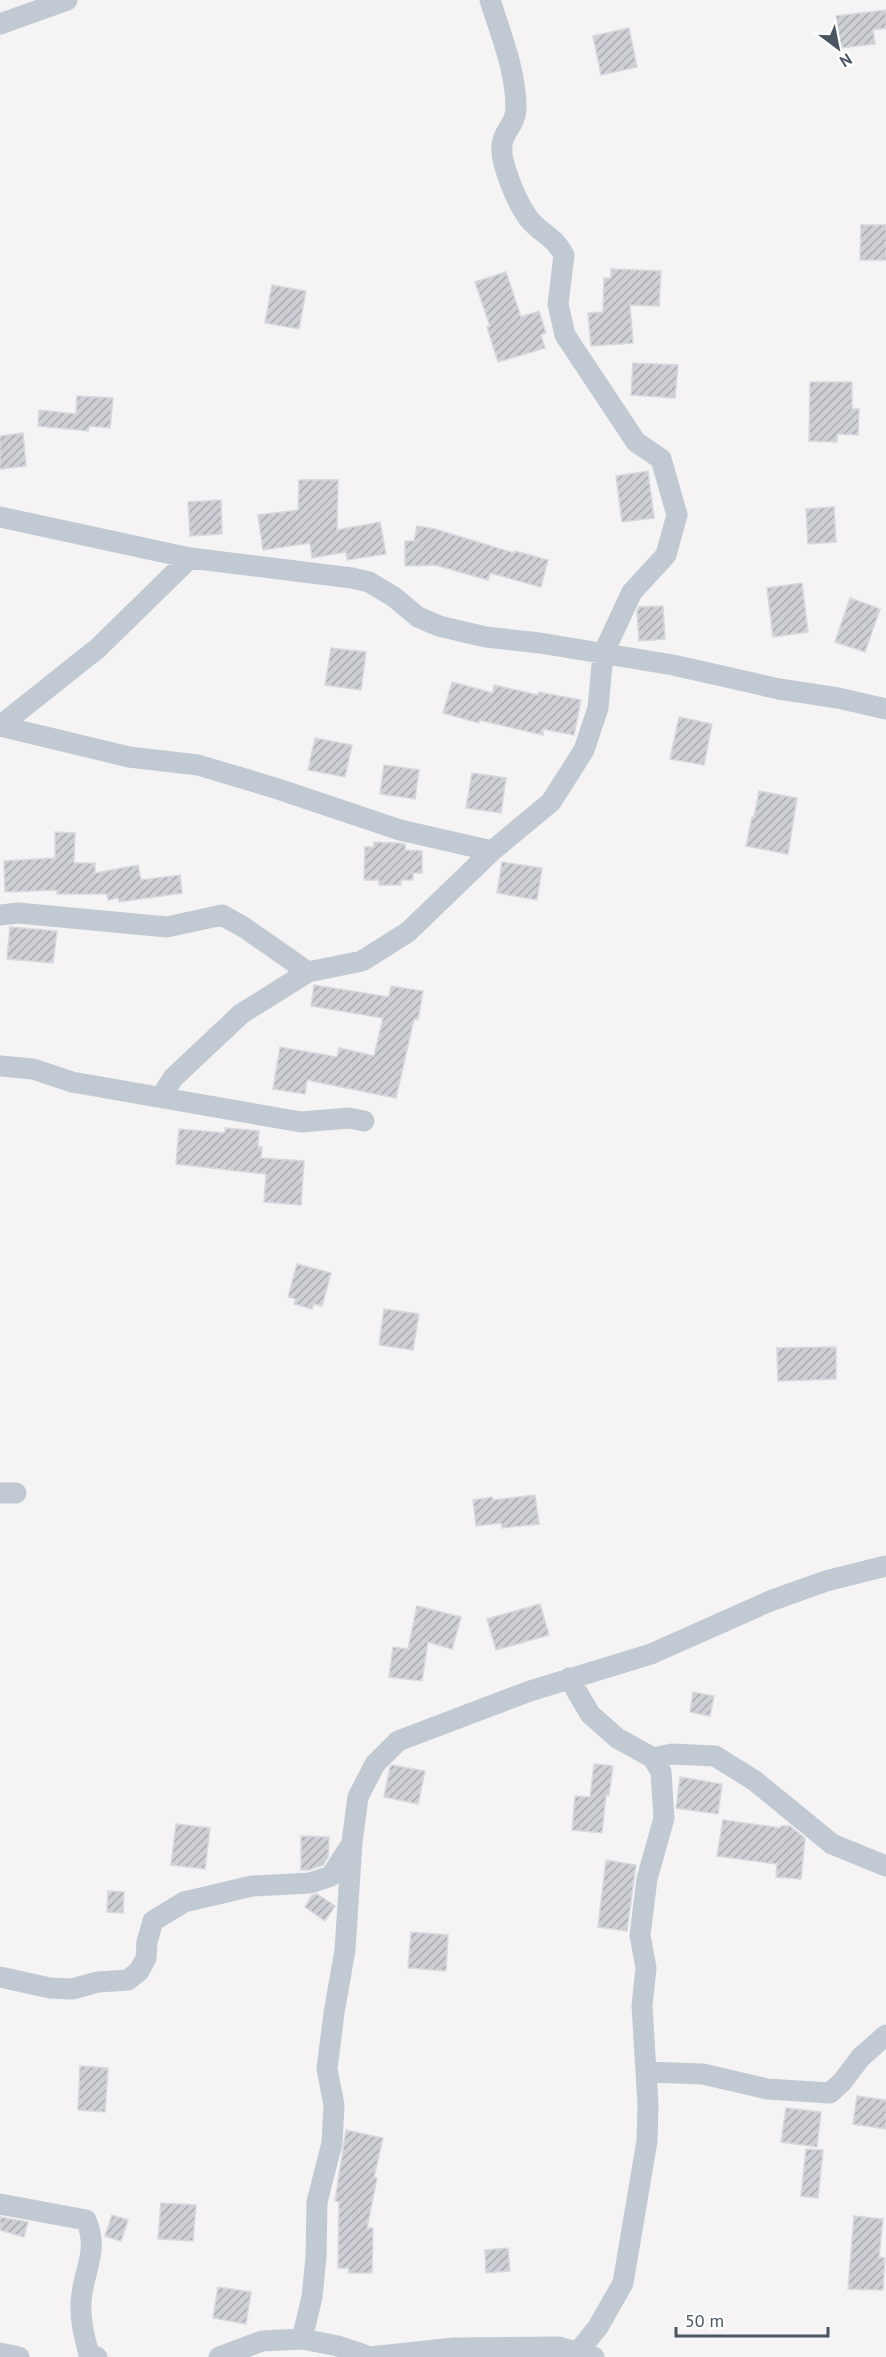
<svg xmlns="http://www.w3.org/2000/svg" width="886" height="2357" font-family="'PT Sans',sans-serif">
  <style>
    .building { fill: url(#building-hatch); stroke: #d7d9de; stroke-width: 1.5 }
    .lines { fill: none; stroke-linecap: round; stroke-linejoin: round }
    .minor { stroke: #c1cad2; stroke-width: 21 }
  </style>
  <defs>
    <pattern id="building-hatch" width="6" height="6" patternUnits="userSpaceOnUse" patternTransform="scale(1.5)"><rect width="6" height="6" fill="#cdcfd5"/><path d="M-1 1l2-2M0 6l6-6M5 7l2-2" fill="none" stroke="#a8abb0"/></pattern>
  </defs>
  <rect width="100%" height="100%" fill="#f5f3f3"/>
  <path class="building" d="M886,10V28L873,30L875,44L840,48L836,16Z
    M629,28L637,67L601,75L593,36Z
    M861,225H886V260H860Z
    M611,269L661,271L659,306L630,305L633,343L591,346L588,313L603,312L604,278H611Z
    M506,272L521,317L539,311L546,333L541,335L545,348L498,362L487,327L490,326L475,282Z
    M272,285L306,291L299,329L265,323Z
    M633,363L678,365L675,398L631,395Z
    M810,382H852V409H859L858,435L837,434V442L809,441Z
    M77,396L113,398L110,428L89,426L88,431L38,426L39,410L76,414Z
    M23,433L26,466L0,469V436Z
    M648,471L654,518L622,522L616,476Z
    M299,480H338L337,530L380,522L386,554L347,560L346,552L312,558L310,543L263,550L258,515L298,510Z
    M221,500L222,534L190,536L188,502Z
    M834,507L836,542L808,544L806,509Z
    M417,526L435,529L514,553L515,551L548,560L541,587L490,573L488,580L435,565L405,566V541H414Z
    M802,583L808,632L773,637L767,588Z
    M850,598L880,609L865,652L835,642Z
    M663,606L665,639L639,641L637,611L639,607Z
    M331,648L366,652L361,690L325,685Z
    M452,682L493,693L494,685L538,695L539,692L581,700L574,735L543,729V735L479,720V723L443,713Z
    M679,717L712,724L704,765L670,759Z
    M315,738L352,745L345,777L308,770Z
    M384,765L419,770L415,799L380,794Z
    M472,773L506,778L501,813L466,808Z
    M759,791L797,798L788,854L746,846L752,817H754Z
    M55,832L75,833L74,863H95V873L138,865L141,880L180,875L182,893L119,902L118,898L108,900L107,894H57V890L5,892L4,861L55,858Z
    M374,842L399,843L405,844V850L422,851V873H413V880H401V885H379V880H364L365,847H374Z
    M502,862L542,868L537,900L497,893Z
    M10,927L57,931L53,963L7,959Z
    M314,985L389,997L391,986L423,991L418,1020L414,1019L396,1098L307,1080L305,1094L273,1089L280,1047L337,1057L339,1048L374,1056L383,1018L311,1006Z
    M225,1128L259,1131L258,1147H262L261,1158L304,1161L301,1205L264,1202L266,1174L176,1164L179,1129L225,1133Z
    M297,1264L331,1273L322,1306L314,1304L312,1309L294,1304L296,1299L288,1297Z
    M384,1309L419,1314L413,1350L379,1345Z
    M836,1347V1379L778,1381L777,1348Z
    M535,1495L539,1524L502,1528L501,1523L476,1526L473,1500L492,1497L493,1500Z
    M540,1604L549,1635L496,1650L487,1619Z
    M417,1606L461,1617L452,1649L428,1642L422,1681L389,1677L393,1647L408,1649Z
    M693,1692L714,1696L710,1716L690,1712Z
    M594,1764L613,1766L609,1795H606L602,1833L572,1830L575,1796L590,1797Z
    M392,1765L425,1771L418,1804L384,1797L390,1767Z
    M680,1777L722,1784L718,1814L676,1808Z
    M723,1820L781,1828V1826H790L805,1838L801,1879L776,1877L777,1864L717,1856Z
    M176,1824L210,1828L205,1869L171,1865Z
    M301,1836L329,1837L328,1857L323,1865L308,1870H301Z
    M606,1860L636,1865L627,1931L598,1927Z
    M108,1891L124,1892L123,1913L107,1912Z
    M317,1894L335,1906L325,1921L305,1907L312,1895Z
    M411,1932L448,1935L446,1971L408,1968Z
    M80,2066L108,2068L105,2112L78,2110Z
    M857,2096L886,2100V2129L853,2124Z
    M786,2108L821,2112L817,2147L781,2142Z
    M346,2130L383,2138L374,2177L377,2178L367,2228H373L372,2273H348L349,2268H338L339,2202L335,2201Z
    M806,2149L823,2150L818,2198L801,2196Z
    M161,2203L196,2205L193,2241L158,2239Z
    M112,2215L128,2220L121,2241L105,2236Z
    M854,2216L883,2219L879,2257L885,2258L883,2290L848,2289Z
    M0,2217L28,2222L24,2237L0,2230Z
    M508,2248L510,2271L486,2273L485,2250Z
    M218,2287L251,2292L246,2324L213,2318Z"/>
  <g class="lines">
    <path class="minor" d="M0,24L67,0
      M0,517L190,558L352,578L369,582L394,597L418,617L439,626L464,632L486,637L540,643L673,665L779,689L838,698L886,709
      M0,726L129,757L198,765L275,788L400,830L492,851
      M0,726L98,648L190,558
      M0,915L18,913L167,927L222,915L245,928L308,972
      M0,1066L33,1069L72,1082L301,1122L349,1118L364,1121
      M161,1097L173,1078L241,1014L308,972L362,961L408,932L492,851L551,802L584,750L598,708L603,654L632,592L666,555L677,515L661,459L636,442L565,335L558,304L564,255C553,235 540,233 529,219C518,204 509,181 504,164C495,131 516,130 516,108C516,71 501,35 490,0
      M0,1493H16
      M569,1678L590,1714L617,1738L653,1758L661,1772L664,1818L647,1879L640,1935L646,1968L642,2006L648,2104L647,2141L623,2283L598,2327L578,2352
      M653,1758L672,1754L715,1756L755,1781L832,1844L886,1866
      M0,1977L50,1988L72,1989L98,1982L128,1980L139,1971L146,1958L147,1942L153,1921L184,1902L252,1886L310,1883L331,1876L349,1848
      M647,2072L703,2074L767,2089L830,2093L842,2082L861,2057L886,2035
      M0,2204L86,2220C100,2252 82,2272 81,2303C80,2320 84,2337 89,2354L97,2357
      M302,2339L312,2297L316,2257L317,2202L332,2143L334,2105L327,2069L334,2013L345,1950L352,1842L358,1797L375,1764L398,1741L530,1691L651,1654L770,1601L826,1581L886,1566
      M0,2353L19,2357
      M219,2357L262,2341L302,2339L338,2346L370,2357L454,2348L559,2347L594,2357"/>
  </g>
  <g transform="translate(838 48) rotate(148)" stroke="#ffffff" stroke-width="4.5" paint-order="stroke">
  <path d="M0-4.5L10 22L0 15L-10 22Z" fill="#4a5661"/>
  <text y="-9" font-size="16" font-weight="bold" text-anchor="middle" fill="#4a5661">N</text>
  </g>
  <path d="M676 2327v9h152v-9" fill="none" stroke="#4a5661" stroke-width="3"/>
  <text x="685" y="2327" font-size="18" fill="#4a5661" stroke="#ffffff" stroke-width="4.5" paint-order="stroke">50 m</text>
</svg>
